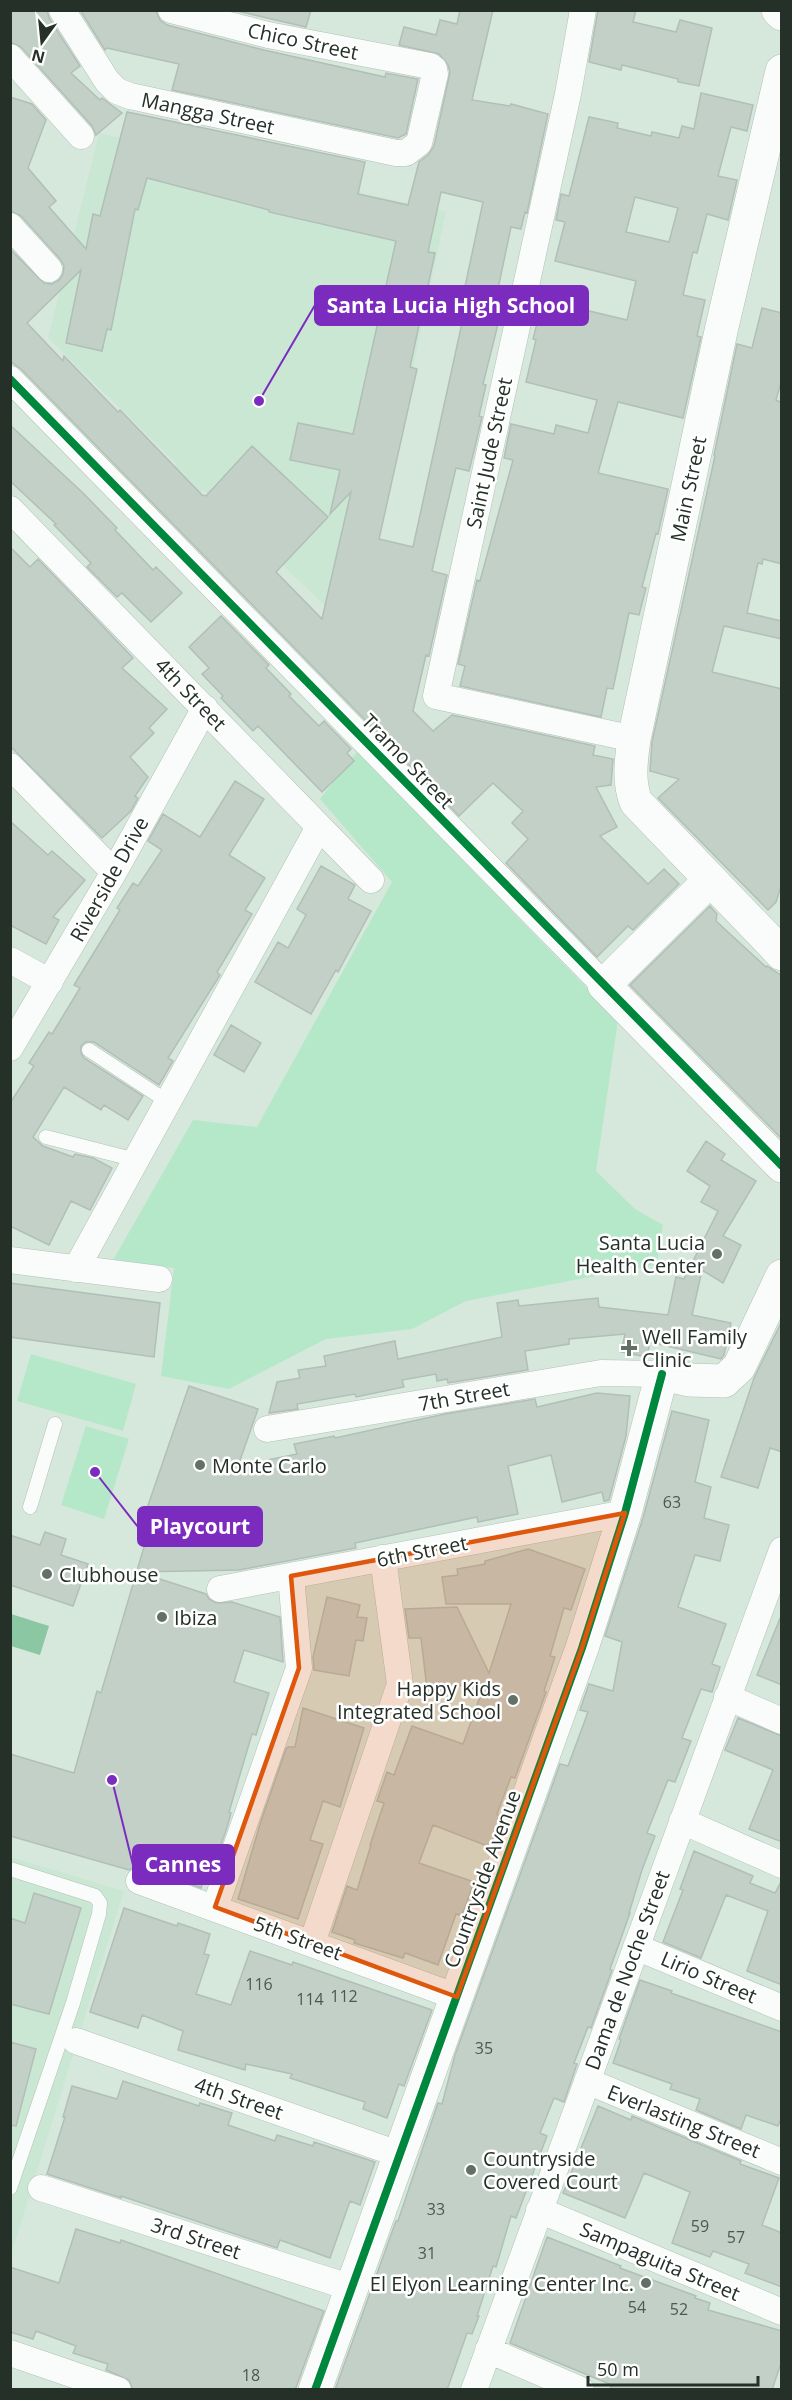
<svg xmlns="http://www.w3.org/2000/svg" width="792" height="2400" font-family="'Open Sans',sans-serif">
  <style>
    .built { fill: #cae7d4 }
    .green { fill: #b5e8c8 }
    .water { fill: #8bc7a3 }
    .building { fill: #c3d0c7; stroke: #b1bfb6; stroke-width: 1.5; fill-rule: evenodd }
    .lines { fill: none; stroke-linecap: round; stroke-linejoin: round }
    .service-casing { stroke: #b3c0b7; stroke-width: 15 }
    .minor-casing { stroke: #b3c0b7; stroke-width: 27 }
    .tertiary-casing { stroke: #b3c0b7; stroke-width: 34 }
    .service { stroke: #f9fcfa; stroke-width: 14 }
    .minor { stroke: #f9fcfa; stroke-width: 26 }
    .tertiary { stroke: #f9fcfa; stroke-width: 33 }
    .cycleway-casing { stroke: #fff; stroke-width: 11 }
    .cycleway { stroke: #00873e; stroke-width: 8 }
    .marked { fill: #de570d; fill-opacity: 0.2; stroke: #de570d; stroke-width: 4.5; stroke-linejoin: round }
    .poi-dot { fill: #627067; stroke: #fff; stroke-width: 2 }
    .labels { text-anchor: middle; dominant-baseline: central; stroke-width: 5; stroke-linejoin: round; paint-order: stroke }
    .number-label { font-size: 16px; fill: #4c5950 }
    .street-label { font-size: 20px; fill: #243028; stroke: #fff }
    .poi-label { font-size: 20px; fill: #243028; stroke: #fff; text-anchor: start }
    .leader { fill: none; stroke: #7b2cbf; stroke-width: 2 }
    .callout-dot { fill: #7b2cbf; stroke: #fff; stroke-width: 2 }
    .callout { fill: #7b2cbf; stroke: #7b2cbf; stroke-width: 2 }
    .callout-label { font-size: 21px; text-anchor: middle; font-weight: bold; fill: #fff }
  </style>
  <rect width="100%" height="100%" fill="#d6e8dc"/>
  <path class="built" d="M99,133L446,212L356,635L203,490L168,525L142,500L177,464L48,338Z
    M11,1857L124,1891L11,2255Z"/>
  <path class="green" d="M357,752L618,1020L596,1171L635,1209L663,1225L657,1264L466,1301L412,1329L326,1339L229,1389L161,1376L174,1268L112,1262L193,1120L257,1127L392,882L320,799Z
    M31,1354L136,1384L123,1431L17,1401Z
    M86,1426L129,1439L104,1519L61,1505Z"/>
  <path class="water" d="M11,1614L49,1626L40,1655L11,1646Z"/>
  <path class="building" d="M10,10H47L49,18L80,66L71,73L100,100L102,98L122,113L96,135L92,126L21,47L10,42Z
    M80,10H156L160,20L167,25L264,50L385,77L386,73L418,79L406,134L398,138L172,90L179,64L107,48L105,50Z
    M233,10H311L306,27Z
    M460,10H493L472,100L510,106L511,104L548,114L527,213L525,212L521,229L511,227L491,322L498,324L483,384L486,385L479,416L482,417L474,451L469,471L456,468L441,531L432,571L447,575L429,656L426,655L413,711L433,731L452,715L595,746L593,755L613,759L611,785L596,787L617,827L600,836L648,884L664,869L679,884L633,930L628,926L597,957L506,863L528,839L512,823L523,811L493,783L459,816L404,760L406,759L373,728L21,369L10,361V249L44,283L52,284L59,280L63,274L64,266L60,259L21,216L10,211V97L32,104L46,120L28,168L56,201L49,207L86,249L93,214L100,216L127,112L365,162L358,194L408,205L419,162L428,155L434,146L450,72L448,65L439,54L399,45L404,27L436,35L440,20L457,24ZM147,178L269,210V212L396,241L353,434L298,423L290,460L340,470L330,514L351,492L322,619L276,572L328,517L252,446L206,496L202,495L120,410L118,412L64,356L63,361L27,323L81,270L66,343L102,351L107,329L111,330L135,209L138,210ZM441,192L483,202L463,296L428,286L435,253L428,252ZM422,311L462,323L413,547L379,539L417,369L410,367Z
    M598,10H636L633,22L676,32L680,20L712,28L699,86L678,82V79L622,65L621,70L589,62Z
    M701,93L753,105L747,131L731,127L718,176L737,180L728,220L707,214L697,253L693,252L683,295L705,300L697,336L701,337L683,418L618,402L598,473L668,489L658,534L656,533L642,587L646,588L639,615L629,613L613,689L607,688L601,717L460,686L465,666L458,664L477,580L480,581L513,460L504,458L511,424L554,434L556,425L588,433L597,400L526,382L536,340L533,339L543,300L627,320L636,281L555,261L565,222L556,220L561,194L569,196L589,117L618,123L617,128L651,136L652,132L679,138L682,126L694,129ZM635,197L678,208L669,242L626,232Z
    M762,308L782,313V379L776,400L782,403V564L763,559L762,564L758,563L747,613L782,621V639L724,626L712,672L782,689V883L776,902L768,910L658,798L679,779L650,771L652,742L715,456L714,455L737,344L752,348Z
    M10,425L83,493L117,528L115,530L153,570L156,567L182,593L151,622L122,593L117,597L87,567L91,563L54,525L56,524L10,481Z
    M10,547L30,567L38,559L95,618L133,658L122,668L167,709L149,728L154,733L130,757L148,777L135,796L138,798L131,811L102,838L10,746Z
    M221,616L269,665L266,668L291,694L289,696L319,726L324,721L351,749L347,753L354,761L322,792L258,726L253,731L221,698L223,696L202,674L209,668L189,647Z
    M235,781L264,799L229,855L265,878L245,910L252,914L217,972L220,975L168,1058L173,1061L159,1085L94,1042H86L81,1046V1053L84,1058L143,1096L128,1120L104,1105L101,1110L64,1087L33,1137L43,1146L73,1157L75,1154L93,1158L112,1168L90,1210L71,1201L49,1245L10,1226V1103L34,1066L29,1063L49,1032L52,1034L80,988L74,985L120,910L117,908L133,883L138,886L162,850L148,841L163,814L200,837Z
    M10,821L48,855L52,851L85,880L53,917L59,920L46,944L10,925Z
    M321,866L355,885L348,899L371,911L338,972L336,970L311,1014L255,982L278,942L288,948L306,915L297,909Z
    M710,906L717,914L716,921L766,967L767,966L782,976V1139L630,985Z
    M231,1025L261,1043L244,1072L214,1055Z
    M706,1141L725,1154L721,1160L756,1181L723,1236L741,1245L723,1283L702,1270L692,1315L731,1323L724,1355L721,1359L650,1342L647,1357L621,1352L625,1334L569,1339V1344L525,1351L528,1370L448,1383L447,1379L437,1381L436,1374L402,1380L404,1387L356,1397L355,1394L297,1404L298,1409L269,1413L277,1382L300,1378L298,1370L326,1366L324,1356L395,1341L398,1359L502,1337L497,1303L518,1300L519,1306L598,1298L599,1307L668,1315L676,1277L684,1279L718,1211L701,1202L710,1186L687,1171Z
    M10,1283L160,1303L154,1357L10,1337Z
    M782,1321V1452L770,1448L758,1488L721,1477L754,1378Z
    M189,1386L258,1409L238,1466L297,1454L294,1444L334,1436L335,1438L445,1414L535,1399L537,1407L597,1393L630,1396L626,1436L609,1500L604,1501L602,1492L562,1502L551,1455L508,1466L518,1514L478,1522L477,1517L355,1543L356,1548L239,1570L138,1572L206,1594L209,1599L216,1603L232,1602L280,1617L283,1662L244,1650L234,1682L269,1693L256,1735L252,1734L229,1812L231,1813L228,1824L219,1851L216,1850L213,1857L212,1856L201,1888L144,1867L137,1866L129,1870L10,1836V1754L74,1773L97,1691L101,1693L151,1523L143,1520Z
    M672,1411L709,1420L695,1482L711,1487L704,1518L729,1525L720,1561L695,1555L678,1607L726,1624L712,1664L720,1667L712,1692L701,1689L682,1738L691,1741L675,1782L668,1780L647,1833L655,1836L642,1870L629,1913H630L610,1969L612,1970L591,2028L588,2027L574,2063L577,2064L564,2102L554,2098L540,2133L547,2136L516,2218L511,2216L496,2267L493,2266L477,2316H479L472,2334L467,2333L447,2390H335L396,2221H398L438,2103L442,2104L455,2055L560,1764L568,1766L588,1712L580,1710L589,1684L613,1691L622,1642L605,1636L643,1518Z
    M45,1532L66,1539L61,1555L88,1564L73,1606L10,1585V1535L40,1545Z
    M528,1549L585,1569L571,1610L564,1608L550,1656L555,1657L544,1691L546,1692L515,1778L511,1777L497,1814L502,1816L490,1847L433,1825L419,1863L474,1882L462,1916L456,1914L438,1965L405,1953L403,1958L354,1943L355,1940L332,1932L347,1886L357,1890L371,1845H370L384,1803L377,1801L387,1772L394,1775L412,1726L463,1744L485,1683L427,1689L421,1638H409L405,1609L457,1607L489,1673L511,1604H446L442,1577L458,1575L457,1569L485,1564V1561Z
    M327,1597L360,1605L357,1617L367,1618L363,1641L356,1640L349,1676L314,1670L313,1657Z
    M781,1616H782V1685L757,1675Z
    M303,1708L364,1728L340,1807L323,1801L310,1840L323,1844L298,1919L238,1899L261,1821L286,1749L288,1747H295Z
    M738,1718L782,1736V1842L749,1829L773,1770L725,1750Z
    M694,1851L753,1876L750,1883L775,1893L782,1880V1985L747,1971L768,1911L726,1895L701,1958L663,1942L683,1890L680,1889Z
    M34,1893L81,1908L49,2014L10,2004V1918L25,1923Z
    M124,1908L177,1926L178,1923L210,1934L204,1954L209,1955L196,1994L231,2005L250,1951L292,1965L293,1962L432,2010L404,2086L399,2084L387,2118L363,2109L365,2102L290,2078L292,2074L246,2064L245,2070L178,2050L183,2031L142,2015L138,2028L90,2012Z
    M640,1980L672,1991L671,1993L782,2032V2116L778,2126L746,2115L741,2129L696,2110L700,2099L670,2089L672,2084L613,2063L621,2040L619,2039Z
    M10,2042L36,2049L16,2126L10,2125Z
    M123,2081L199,2106L200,2103L232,2113L228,2125L275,2141L277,2135L313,2146L314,2142L375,2162L360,2205L350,2201L330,2258L280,2240L277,2248L121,2196V2198L47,2174L65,2117H63L72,2086L117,2099Z
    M598,2106L631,2120L632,2116L741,2161L740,2164L779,2178L762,2225L782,2233V2287L745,2273L749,2264L713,2251L710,2257L672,2243L690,2192L644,2173L625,2218L563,2193Z
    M76,2229L120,2243L121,2240L324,2311L295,2390H133L129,2380L106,2370L108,2364L73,2353L76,2346L36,2331L33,2339L10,2332V2267L59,2283Z
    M547,2237L621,2266L620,2268L696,2296L695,2298L710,2303L708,2310L782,2331V2360L772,2390H610L612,2385L510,2343Z"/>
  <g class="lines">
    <defs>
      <path id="service" d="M89,1050L168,1102
        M46,1137L136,1160
        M30,1507L55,1424
        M10,1869L95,1896L100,1903L99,1914L73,2003L10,2188"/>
      <path id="minor" d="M62,10L107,81L117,91L130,96L396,153H406L419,143L435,74L434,69L430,66L268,35L171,10
        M583,10L568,94L436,696L634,739
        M10,57L81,136
        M10,226L49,269
        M10,379L604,985
        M10,509L371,880
        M10,766L114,872
        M10,960L50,982
        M10,1048L114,872L205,708
        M10,1260L159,1279
        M76,1269L319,827
        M267,1429L601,1373L662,1374
        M220,1589L625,1513
        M727,1697L782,1721
        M682,1821L782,1865
        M139,1881L457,1997
        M215,1907L299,1668L291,1576
        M312,1943L400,1684L383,1558
        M636,1947L782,2008
        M76,2041L401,2155
        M587,2081L782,2162
        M41,2188L352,2288
        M539,2210L782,2312
        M488,2350L581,2390
        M10,2353L118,2390
        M474,2390L782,1550"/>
      <path id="tertiary" d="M778,10L782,14
        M782,71L721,331L634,739C631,761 628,781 636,802L782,954
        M710,880L604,985L782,1166
        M315,2390L582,1648L625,1513L662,1374L689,1380L724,1381L739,1367L782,1276"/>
    </defs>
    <use href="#service" class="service-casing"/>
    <use href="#minor" class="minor-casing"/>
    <use href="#tertiary" class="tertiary-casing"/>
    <use href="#service" class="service"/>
    <use href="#minor" class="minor"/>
    <use href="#tertiary" class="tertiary"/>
    <defs>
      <path id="cycleway" d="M10,379L782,1166
        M315,2390L582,1648L625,1513L662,1374"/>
    </defs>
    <use href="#cycleway" class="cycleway-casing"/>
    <use href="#cycleway" class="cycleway"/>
  </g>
  <path class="marked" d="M625,1513L582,1648L457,1997L215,1907L299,1668L291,1576Z"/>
  <g class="poi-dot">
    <circle cx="717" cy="1254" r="6"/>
    <path d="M626 1339h6v6h6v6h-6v6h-6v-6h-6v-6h6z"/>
    <circle cx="200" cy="1465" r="6"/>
    <circle cx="47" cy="1574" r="6"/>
    <circle cx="162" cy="1617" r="6"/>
    <circle cx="513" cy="1700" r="6"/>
    <circle cx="471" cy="2170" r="6"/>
    <circle cx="646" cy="2283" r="6"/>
  </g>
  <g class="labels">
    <g class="number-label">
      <text x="672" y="1502">63</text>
      <text x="259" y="1984">116</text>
      <text x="344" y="1996">112</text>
      <text x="310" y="1999">114</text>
      <text x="484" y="2048">35</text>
      <text x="436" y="2209">33</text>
      <text x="700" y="2226">59</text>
      <text x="736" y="2237">57</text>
      <text x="427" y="2253">31</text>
      <text x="637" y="2307">54</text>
      <text x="679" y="2309">52</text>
      <text x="251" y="2375">18</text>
    </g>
    <g class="street-label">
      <text transform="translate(303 41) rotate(12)">Chico Street</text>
      <text transform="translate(208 113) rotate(12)">Mangga Street</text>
      <text transform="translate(489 453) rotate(-78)">Saint Jude Street</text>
      <text transform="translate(688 489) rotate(-78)">Main Street</text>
      <text transform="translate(191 694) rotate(46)">4th Street</text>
      <text transform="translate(408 761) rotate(46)">Tramo Street</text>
      <text transform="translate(109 879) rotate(-61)">Riverside Drive</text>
      <text transform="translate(464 1396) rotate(-10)">7th Street</text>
      <text transform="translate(422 1551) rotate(-11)">6th Street</text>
      <text transform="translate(482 1879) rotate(-70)">Countryside Avenue</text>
      <text transform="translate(298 1938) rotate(20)">5th Street</text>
      <text transform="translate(627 1970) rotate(-70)">Dama de Noche Street</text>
      <text transform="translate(709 1977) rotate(23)">Lirio Street</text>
      <text transform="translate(239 2098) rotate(19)">4th Street</text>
      <text transform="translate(684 2121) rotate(22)">Everlasting Street</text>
      <text transform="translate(196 2238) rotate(18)">3rd Street</text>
      <text transform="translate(660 2261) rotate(23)">Sampaguita Street</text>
    </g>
    <g class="poi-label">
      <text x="705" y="1242" text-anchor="end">Santa Lucia<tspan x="705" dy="23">Health Center</tspan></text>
      <text x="642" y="1336">Well Family<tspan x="642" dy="23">Clinic</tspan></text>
      <text x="212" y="1465">Monte Carlo</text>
      <text x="59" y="1574">Clubhouse</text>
      <text x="174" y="1617">Ibiza</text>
      <text x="501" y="1688" text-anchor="end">Happy Kids<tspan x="501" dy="23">Integrated School</tspan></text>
      <text x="483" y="2158">Countryside<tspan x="483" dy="23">Covered Court</tspan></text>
      <text x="634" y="2283" text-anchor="end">El Elyon Learning Center Inc.</text>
    </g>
  </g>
  <path class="leader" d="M259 401L315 305M95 1472L138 1527M112 1780L133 1865"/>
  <g class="callout-dot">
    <circle cx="259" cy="401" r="6"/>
    <circle cx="95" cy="1472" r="6"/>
    <circle cx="112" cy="1780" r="6"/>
  </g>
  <g class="callout">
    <rect x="315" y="286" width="273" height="39" rx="6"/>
    <rect x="138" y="1507" width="124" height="39" rx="6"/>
    <rect x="133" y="1845" width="101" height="39" rx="6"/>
  </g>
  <g class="callout-label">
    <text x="451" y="313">Santa Lucia High School</text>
    <text x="200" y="1534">Playcourt</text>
    <text x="183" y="1872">Cannes</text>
  </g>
  <rect width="792" height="2400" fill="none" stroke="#243028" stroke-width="24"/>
  <g transform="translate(42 42) rotate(195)" stroke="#ffffff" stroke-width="4.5" paint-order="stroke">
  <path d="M0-4.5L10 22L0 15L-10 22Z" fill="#243028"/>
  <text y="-9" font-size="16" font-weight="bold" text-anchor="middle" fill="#243028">N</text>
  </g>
  <path d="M588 2376v9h170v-9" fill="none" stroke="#243028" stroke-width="3"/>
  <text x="597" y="2376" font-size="18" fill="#243028" stroke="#ffffff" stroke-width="4.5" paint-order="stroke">50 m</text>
</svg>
